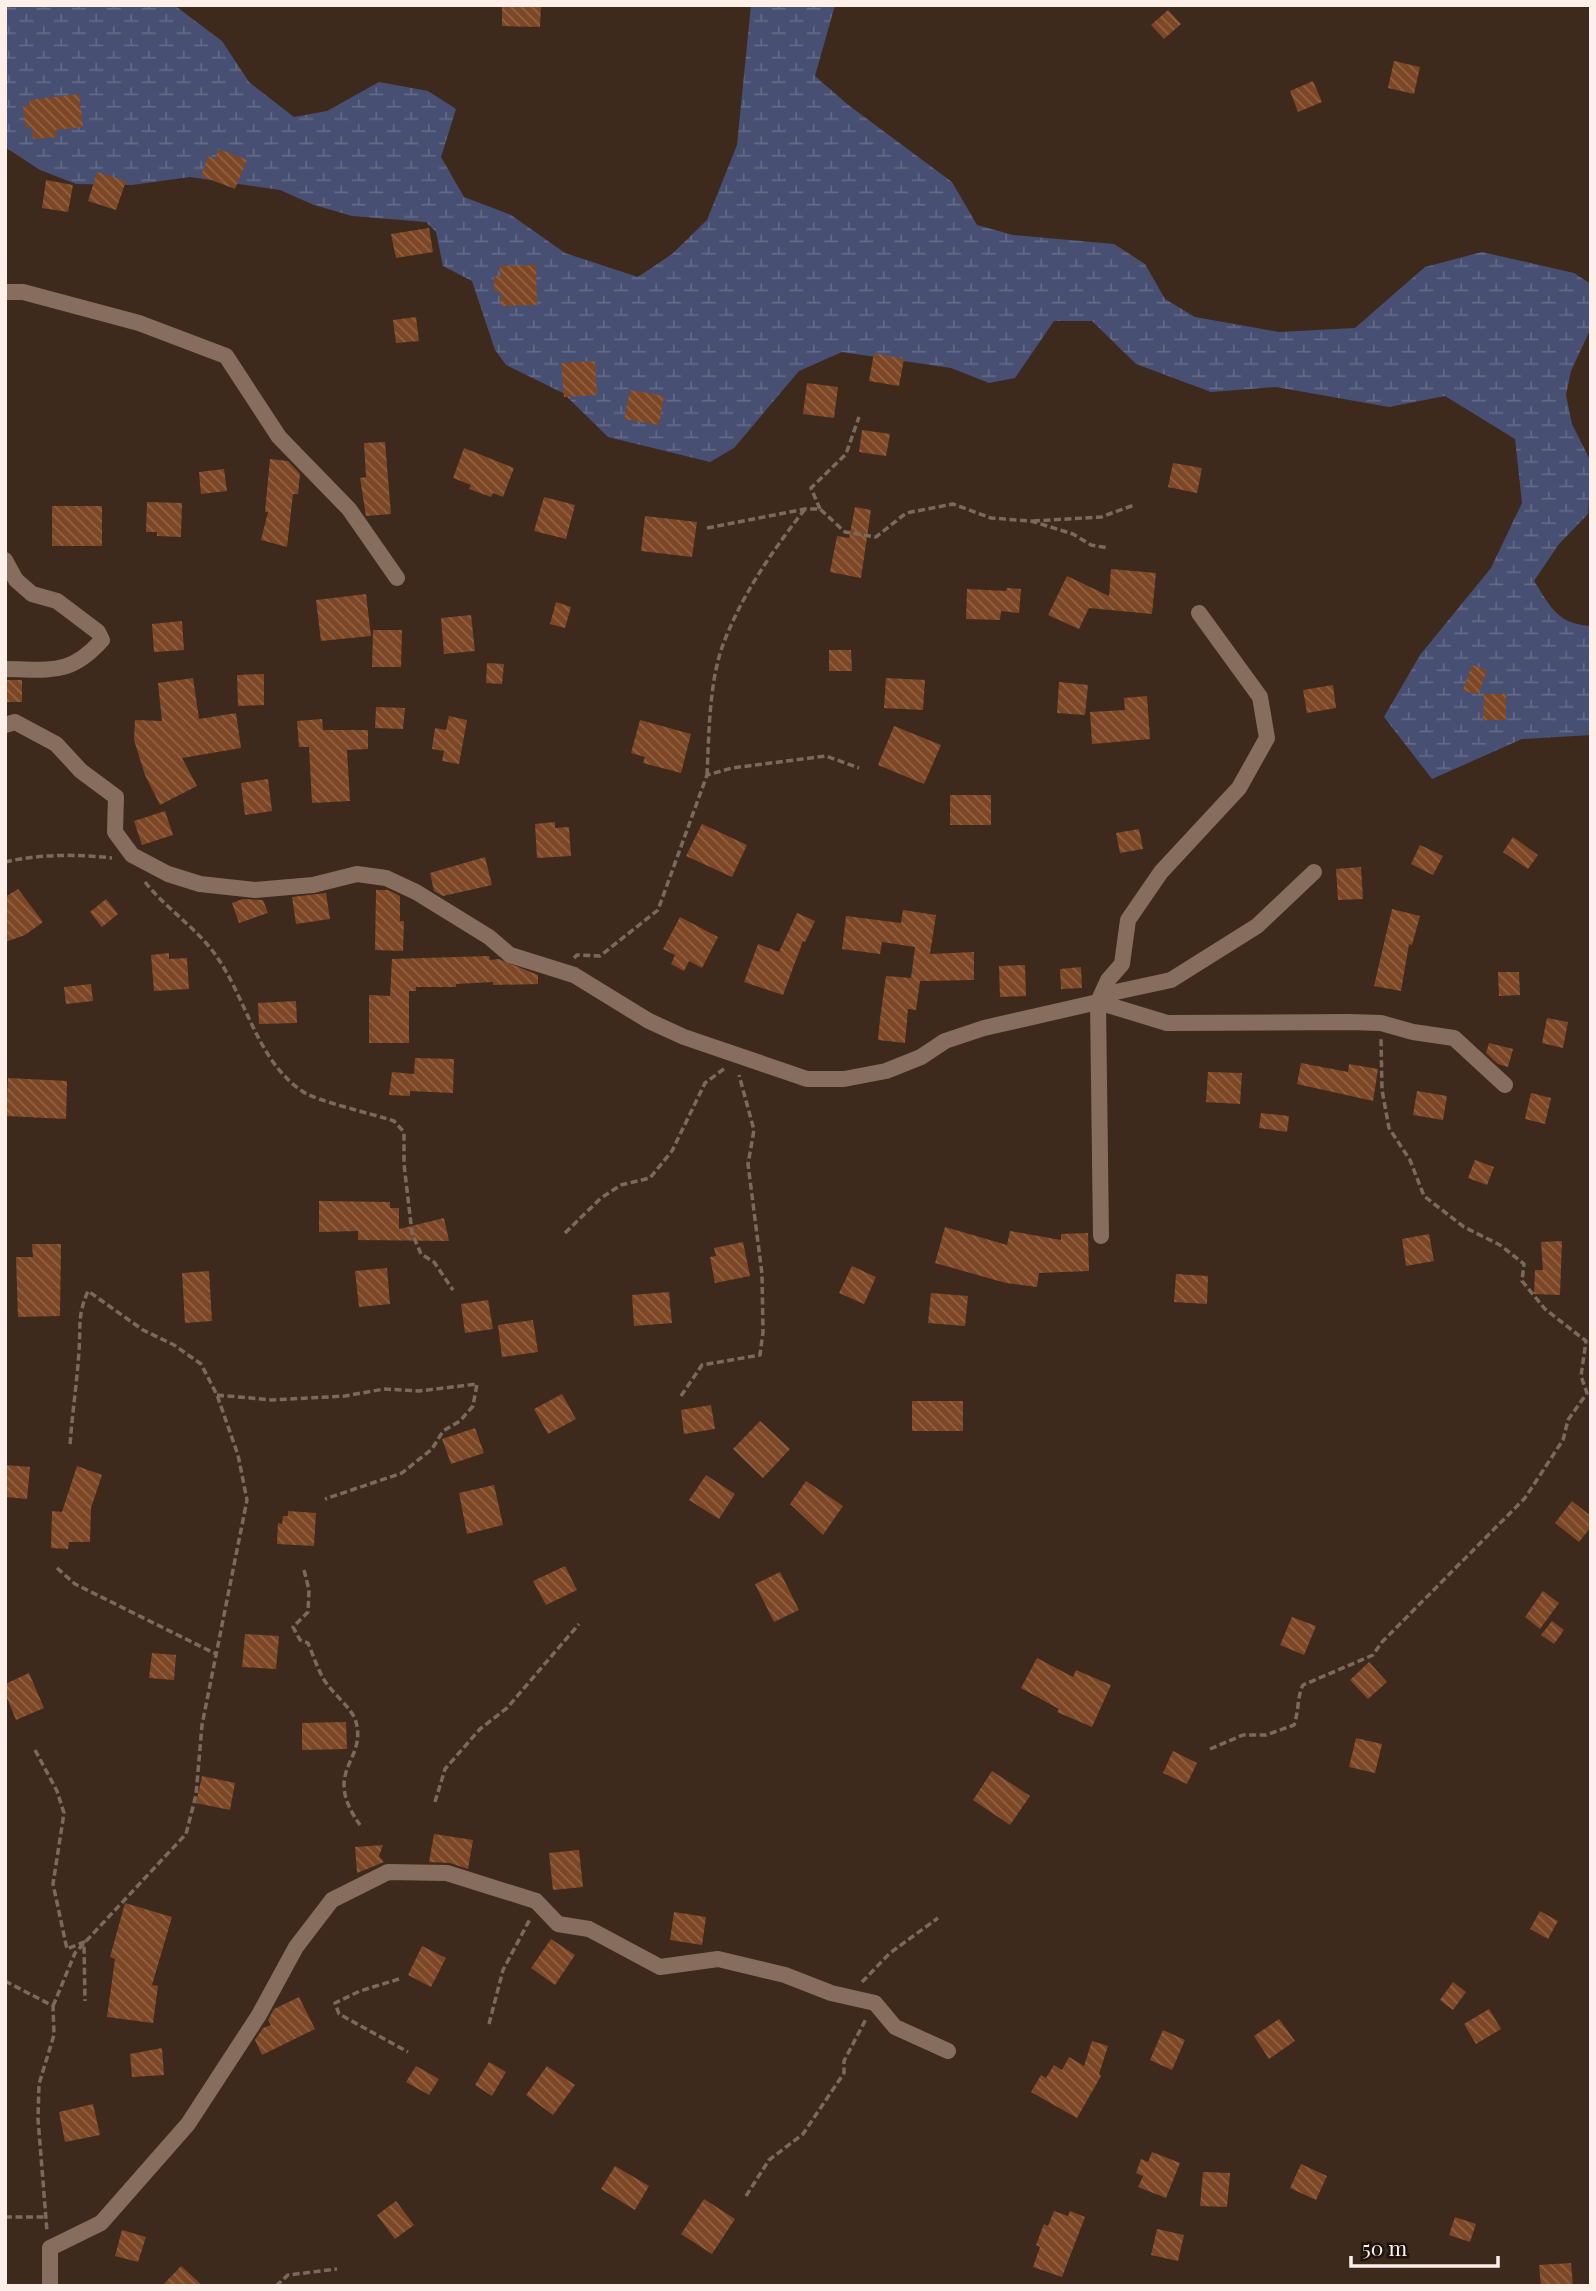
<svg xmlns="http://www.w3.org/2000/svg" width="1596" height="2291" font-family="'Playfair Display',serif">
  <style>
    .wetland { fill: url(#wetland-marsh) }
    .building { fill: url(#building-back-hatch) }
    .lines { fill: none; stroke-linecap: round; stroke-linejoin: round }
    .path { stroke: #7c695e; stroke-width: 3.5; stroke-dasharray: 7 3.5; stroke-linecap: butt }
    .street { stroke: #876d5e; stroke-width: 16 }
  </style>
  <defs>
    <pattern id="wetland-marsh" width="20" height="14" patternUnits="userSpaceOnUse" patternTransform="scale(1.75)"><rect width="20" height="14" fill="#475072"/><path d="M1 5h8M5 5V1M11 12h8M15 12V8" fill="none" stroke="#636a86"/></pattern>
    <pattern id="building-back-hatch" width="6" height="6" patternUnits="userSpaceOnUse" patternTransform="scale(1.75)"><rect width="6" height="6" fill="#7d4725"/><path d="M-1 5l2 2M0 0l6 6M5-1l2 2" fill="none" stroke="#906245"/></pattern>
  </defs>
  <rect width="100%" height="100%" fill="#3e291d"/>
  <path class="wetland" d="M5,5H174L222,41L249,82L294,117L327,111L379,82L428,91L456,109L441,157L464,197L511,215L565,253L638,277L672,254L707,220L737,145L751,5H835L815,76L847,104L952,182L977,225L1013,235L1114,244L1145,264L1165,299L1195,317L1279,332L1355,328L1425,267L1482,252L1574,273L1591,284V328L1571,371L1566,395L1572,424L1591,462L1588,514L1559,544L1534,581C1551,607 1557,624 1591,626V735L1522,739L1432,779L1384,717L1420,655L1491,568L1522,503L1515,439L1445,396L1389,407L1276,387L1211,392L1136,364L1092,321H1054L1015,378L989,383L951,368L842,352L799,371L734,448L710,462L608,437L563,393L506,365L495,350L472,281L443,266L436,232L426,222L352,216L314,205L280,190L190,177L132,185L76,184L40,170L5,147Z"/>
  <path class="building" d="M502,5H541L540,27L502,26Z
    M1168,10L1181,24L1164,39L1151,25Z
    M1394,61L1420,67L1414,94L1388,88Z
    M1313,81L1322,102L1298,112L1290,91Z
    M79,94L83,127L56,130L57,137L33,139L32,127H25L23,106L30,105L29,100Z
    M219,149L247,160L235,189L201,176L208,156L215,159Z
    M97,172L126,181L116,210L88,201Z
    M46,180L73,185L68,212L42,208Z
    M429,228L433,252L396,258L391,234Z
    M536,265L537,305L501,306V292H494V276H500V266Z
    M416,317L419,341L396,343L393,320Z
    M874,353L904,359L899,386L869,381Z
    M595,361L597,395L564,397L561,363Z
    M807,383L838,387L834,418L803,414Z
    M630,390L664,396L659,425L624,419Z
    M862,430L890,434L886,456L859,452Z
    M385,442L391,514L366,516L360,478L366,477L364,443Z
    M464,448L514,468L503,497L493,493L491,497L469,489L471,485L453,478Z
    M270,459L288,461L300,474L298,494H293L287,547L261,540L268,512H265Z
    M1173,463L1202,468L1197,493L1168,487Z
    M224,469L227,491L201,494L199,472Z
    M544,497L575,505L566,539L534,531Z
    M147,502L182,503L181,537L157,536V532H146Z
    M52,506H102V546H52Z
    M855,507L871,510L861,578L830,572L837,536L849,538Z
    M645,516L697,522L692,557L641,551Z
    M1111,569L1156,573L1152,614L1089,608L1079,629L1048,615L1067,576L1109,596Z
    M1007,588L1021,589L1019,613L1001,611L1000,620L966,619L967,589L1006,591Z
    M366,594L371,636L321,641L316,600Z
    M556,602L571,607L565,628L550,624Z
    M471,615L475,651L444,654L441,618Z
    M182,621L184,650L154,652L152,624Z
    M373,630H402L401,667H372Z
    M829,650H851L852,671H829Z
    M487,663L504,664L502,684L486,683Z
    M1472,665L1487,670L1478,695L1463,690Z
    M264,674V705L238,706L237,675Z
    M193,678L199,719L236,713L241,748L182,758L197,786L160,805L145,775L134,740L135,720L162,721L158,683Z
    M886,678L925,680L923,710L884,708Z
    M5,680H22V702H5Z
    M1059,682L1088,685L1085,715L1057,713Z
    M1333,685L1336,708L1307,713L1303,690Z
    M1484,694H1506V720H1483Z
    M1147,696L1150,739L1092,744L1090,712L1125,710L1124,698Z
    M376,707L405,708L403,729L375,728Z
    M449,716L467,720L459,764L442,761L444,751L432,749L435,728L446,730Z
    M322,719L323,730H368V749L347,750L350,801L312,803L309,747H299L297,721Z
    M640,720L691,734L681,773L643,763L645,757L631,753Z
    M894,726L941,745L924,784L878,765Z
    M268,779L272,811L245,815L241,783Z
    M950,795H991V825H950Z
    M165,811L173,835L142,845L134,821Z
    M555,822V828L569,827L571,856L537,858L535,824Z
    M702,824L747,845L732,877L686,856Z
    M1139,829L1143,849L1120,853L1116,833Z
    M1513,837L1538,855L1528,869L1503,852Z
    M1420,845L1443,856L1433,875L1411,864Z
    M485,857L492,885L443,896L434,891L430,873Z
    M1361,867L1363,899L1338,900L1336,869Z
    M18,889L43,922L25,935L5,942V897Z
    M376,890H388L400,896V921H404L403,951L375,950Z
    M326,893L330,919L296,924L292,897Z
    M106,899L118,914L102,927L90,912Z
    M243,899L263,900L268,913L239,923L232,903Z
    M1392,909L1420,916L1412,945L1409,944L1401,991L1374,986Z
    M903,910L936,915L930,954L974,952V980L920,981L916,1010L908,1009L905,1043L878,1040L880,1019L886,976L911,978L915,947L882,942L880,954L842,949L846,916L901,923Z
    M797,913L815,921L805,942L803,941L783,995L744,982L758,944L779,952Z
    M680,917L718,937L702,968L689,961L684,971L671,964L675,955L663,949Z
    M169,953V959L187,958L189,989L154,991L151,955Z
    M489,956L490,960L499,959L538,975V984L493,985V982L456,984V987H416V991H409V1043H369V995L390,996L392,959Z
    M1025,965L1026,996L1000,997L999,966Z
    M1081,967L1082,988L1061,989L1060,969Z
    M1498,972H1519L1520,995L1499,996Z
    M91,984L93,1001L66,1004L64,987Z
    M296,1001L297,1023L259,1024L258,1003Z
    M1547,1018L1568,1022L1563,1048L1542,1043Z
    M1489,1043L1513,1049L1508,1067L1498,1064L1486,1053Z
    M415,1058L454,1059L453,1093L410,1091V1096L389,1095L392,1072L414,1074Z
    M1301,1063L1348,1072L1349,1064L1378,1069L1373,1101L1297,1084Z
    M1208,1072L1242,1073L1240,1104L1206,1102Z
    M8,1078L67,1081L66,1119L6,1116Z
    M1417,1091L1447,1096L1443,1120L1413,1115Z
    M1531,1093L1551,1098L1545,1124L1525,1119Z
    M1261,1113L1289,1116L1287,1132L1259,1128Z
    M1475,1160L1494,1167L1487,1185L1468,1178Z
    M319,1201L390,1202V1208H399V1229L444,1218L449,1241L358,1240V1231L319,1232Z
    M945,1227L1007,1245L1010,1231L1061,1240V1234L1088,1233L1089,1271L1039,1273L1037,1287L1006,1283L935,1263Z
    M1429,1234L1434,1261L1406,1266L1402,1239Z
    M1562,1241L1560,1295L1534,1294L1535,1270H1543L1541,1242Z
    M743,1242L750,1276L715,1283L710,1257L716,1256L714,1248Z
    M32,1244H61L60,1316L18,1317L16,1257H33Z
    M852,1266L876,1277L864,1304L839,1293Z
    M387,1268L390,1304L359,1307L355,1271Z
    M209,1271L212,1321L185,1323L182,1273Z
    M1176,1274L1208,1276L1207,1304L1174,1302Z
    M669,1292L672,1323L634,1326L632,1295Z
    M931,1293L968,1296L965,1326L928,1323Z
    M488,1300L493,1329L465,1333L461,1304Z
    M533,1320L538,1352L502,1357L498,1325Z
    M562,1394L576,1419L548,1434L534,1409Z
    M912,1401H963V1431H912Z
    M711,1405L715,1429L684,1434L681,1410Z
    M760,1421L790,1449L763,1478L733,1449Z
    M475,1428L484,1453L451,1464L442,1439Z
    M5,1465L30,1467L27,1499L5,1497Z
    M77,1466L102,1475L91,1508L90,1542H69L68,1549L51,1548L52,1511L62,1512Z
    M706,1475L735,1494L719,1519L689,1500Z
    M806,1481L843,1506L823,1535L790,1504Z
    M494,1485L503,1525L467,1534L459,1493Z
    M1572,1501L1591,1516V1527L1579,1542L1555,1523Z
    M288,1511L316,1513L314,1546L277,1544L278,1523L282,1524L283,1516H288Z
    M565,1566L577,1590L546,1605L533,1581Z
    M780,1572L799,1610L774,1622L755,1584Z
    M1543,1591L1559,1603L1540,1629L1525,1617Z
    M1292,1617L1316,1626L1304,1655L1280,1645Z
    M1552,1621L1564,1630L1554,1644L1541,1635Z
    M245,1634L279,1636L276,1669L242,1667Z
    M152,1653L176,1655L174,1680L149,1678Z
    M1037,1658L1073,1677L1076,1670L1111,1685L1092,1727L1057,1712L1059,1709L1021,1688Z
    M1369,1662L1387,1682L1368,1699L1350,1680Z
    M29,1673L44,1708L16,1720L5,1693V1684Z
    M346,1722L347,1749L302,1750V1723Z
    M1356,1738L1382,1744L1375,1773L1349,1767Z
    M1173,1751L1197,1763L1187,1784L1163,1773Z
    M992,1771L1030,1796L1010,1825L973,1800Z
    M202,1776L235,1783L230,1810L196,1803Z
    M434,1834L473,1840L468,1869L450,1863L429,1862Z
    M383,1845L379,1856L384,1862L357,1873L355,1847Z
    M579,1850L583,1887L553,1890L549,1853Z
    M125,1903L172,1917L152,1985L158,1986L153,2023L107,2017L115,1959L110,1957Z
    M1540,1911L1558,1921L1548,1939L1530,1929Z
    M674,1912L706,1917L702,1945L670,1940Z
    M551,1939L575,1955L555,1985L531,1968Z
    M422,1946L446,1958L431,1987L408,1975Z
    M1453,1982L1466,1992L1453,2010L1440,2000Z
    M299,1997L315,2029L262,2055L255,2040L263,2028L271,2025L268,2020L274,2009Z
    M1489,2009L1501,2029L1476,2044L1464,2024Z
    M1279,2019L1295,2041L1269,2059L1254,2036Z
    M1163,2030L1185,2040L1172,2070L1150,2060Z
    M1092,2041L1108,2046L1099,2074L1101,2076L1077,2118L1031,2092L1041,2075L1046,2078L1054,2065L1062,2070L1069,2057L1084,2066Z
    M162,2048L164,2075L132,2077L130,2054Z
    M489,2062L506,2072L492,2096L475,2085Z
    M416,2066L439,2079L429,2095L406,2082Z
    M547,2066L575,2085L553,2115L526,2095Z
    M93,2104L100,2135L65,2142L59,2112Z
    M1152,2152L1180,2163L1166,2198L1138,2187L1143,2176L1136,2173L1141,2159L1148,2162Z
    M1301,2164L1327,2176L1316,2200L1290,2188Z
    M615,2166L649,2186L635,2210L601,2189Z
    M1203,2172L1230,2173L1227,2207L1200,2206Z
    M704,2199L735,2219L712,2254L681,2234Z
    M396,2201L414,2225L395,2239L377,2215Z
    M1054,2211L1068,2216L1070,2211L1085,2217L1062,2277L1033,2267L1040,2247L1036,2245L1044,2224L1048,2226Z
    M1455,2217L1476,2224L1470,2242L1449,2235Z
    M1157,2229L1184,2235L1178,2261L1151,2255Z
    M122,2230L146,2237L138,2262L115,2256Z
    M1571,2263L1573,2286H1541L1539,2265Z
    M181,2266L203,2286H162Z"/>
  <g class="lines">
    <path class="path" d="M820,509L811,488L846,454L859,417
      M1033,521L1101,517L1134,505
      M707,528L805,509H820L845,532L876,537L906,513L953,504L991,518L1031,521L1073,534L1091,545L1108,548
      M707,775C709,734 709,680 724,642C743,593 773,550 805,509
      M5,862C40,854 77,854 112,858
      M145,882C168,911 199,929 219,960C247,1002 258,1061 302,1091C315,1101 374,1114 394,1121L404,1132V1164L412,1233L421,1254L434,1262L453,1290
      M574,958L577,955L600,956L658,910L707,775L732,768L826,756L859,768
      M565,1233L601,1198L621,1185L650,1178L672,1151L705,1083L725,1068
      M217,1395L272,1400L345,1396L384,1389L419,1391L477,1384L473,1406L460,1421L443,1431L432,1449L402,1473L325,1499
      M681,1396L702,1365L760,1355L763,1332L762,1274L748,1164L754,1130L739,1075
      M57,1568L75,1584L216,1654
      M304,1570L309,1590L308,1612L293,1627L300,1640L308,1643C313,1655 317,1667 323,1678C331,1693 352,1707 356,1722C367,1762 321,1770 360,1825
      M1210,1749L1243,1735H1266L1294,1725C1299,1711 1297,1697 1303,1685L1373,1655L1382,1642L1525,1498L1563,1440L1568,1420L1587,1393L1581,1376L1586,1341L1545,1309L1522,1281L1524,1264L1500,1245L1464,1227L1424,1196L1410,1160L1389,1128L1382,1090L1381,1039
      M35,1750L57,1791L64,1813L53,1884L67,1949L84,1942L85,2001
      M435,1802L445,1769L480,1729L507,1708L579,1624
      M399,1979L360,1991L335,2003L339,2014L408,2052
      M5,1981L53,2006L54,2035L39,2084L38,2119L47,2231
      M862,1982L890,1953L938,1918
      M53,2006L75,1953L186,1834L196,1795L202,1725L247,1500L238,1455L217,1395L201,1364L174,1345L143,1330L88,1291C77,1317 81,1324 79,1351C77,1383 72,1414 70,1446
      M489,2024L503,1970L530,1919
      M746,2196L769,2160L803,2134L844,2073V2061L866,2019
      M5,2217H44
      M276,2286L288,2275L337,2269"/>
    <path class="street" d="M5,292H23L139,323L226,356L279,437L349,509L397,578
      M5,560L16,580L32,594L57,601L98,632L102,640C69,677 49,669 5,669
      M5,725L15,722L56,744L81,771L116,797L115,832L132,855L168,874L200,884L255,890L313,885L357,874L386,878L416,892L489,937L510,955L574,975L649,1021L684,1037L807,1079H844L886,1071L921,1057L945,1041L984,1028L1098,1002L1167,1023L1349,1022L1381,1023L1413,1032L1454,1038L1505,1085
      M1102,995L1171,980L1257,926L1314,872
      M1101,1236L1098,1002L1108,980L1122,964L1128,920L1161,872L1239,788L1267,738L1260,697L1199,613
      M50,2286V2248L101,2223L188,2124L259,2015L296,1947L332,1900L388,1872L447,1873L536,1901L558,1924L589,1929L660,1967L718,1959L785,1975L831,1993L875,2003L895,2027L948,2051"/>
  </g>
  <rect width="1596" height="2291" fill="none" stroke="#fef0e8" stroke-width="14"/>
  <path d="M1351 2256v10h147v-10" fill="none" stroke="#fef0e8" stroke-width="3.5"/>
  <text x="1362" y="2256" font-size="21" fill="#fef0e8" stroke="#1e140f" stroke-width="5" paint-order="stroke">50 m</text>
</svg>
